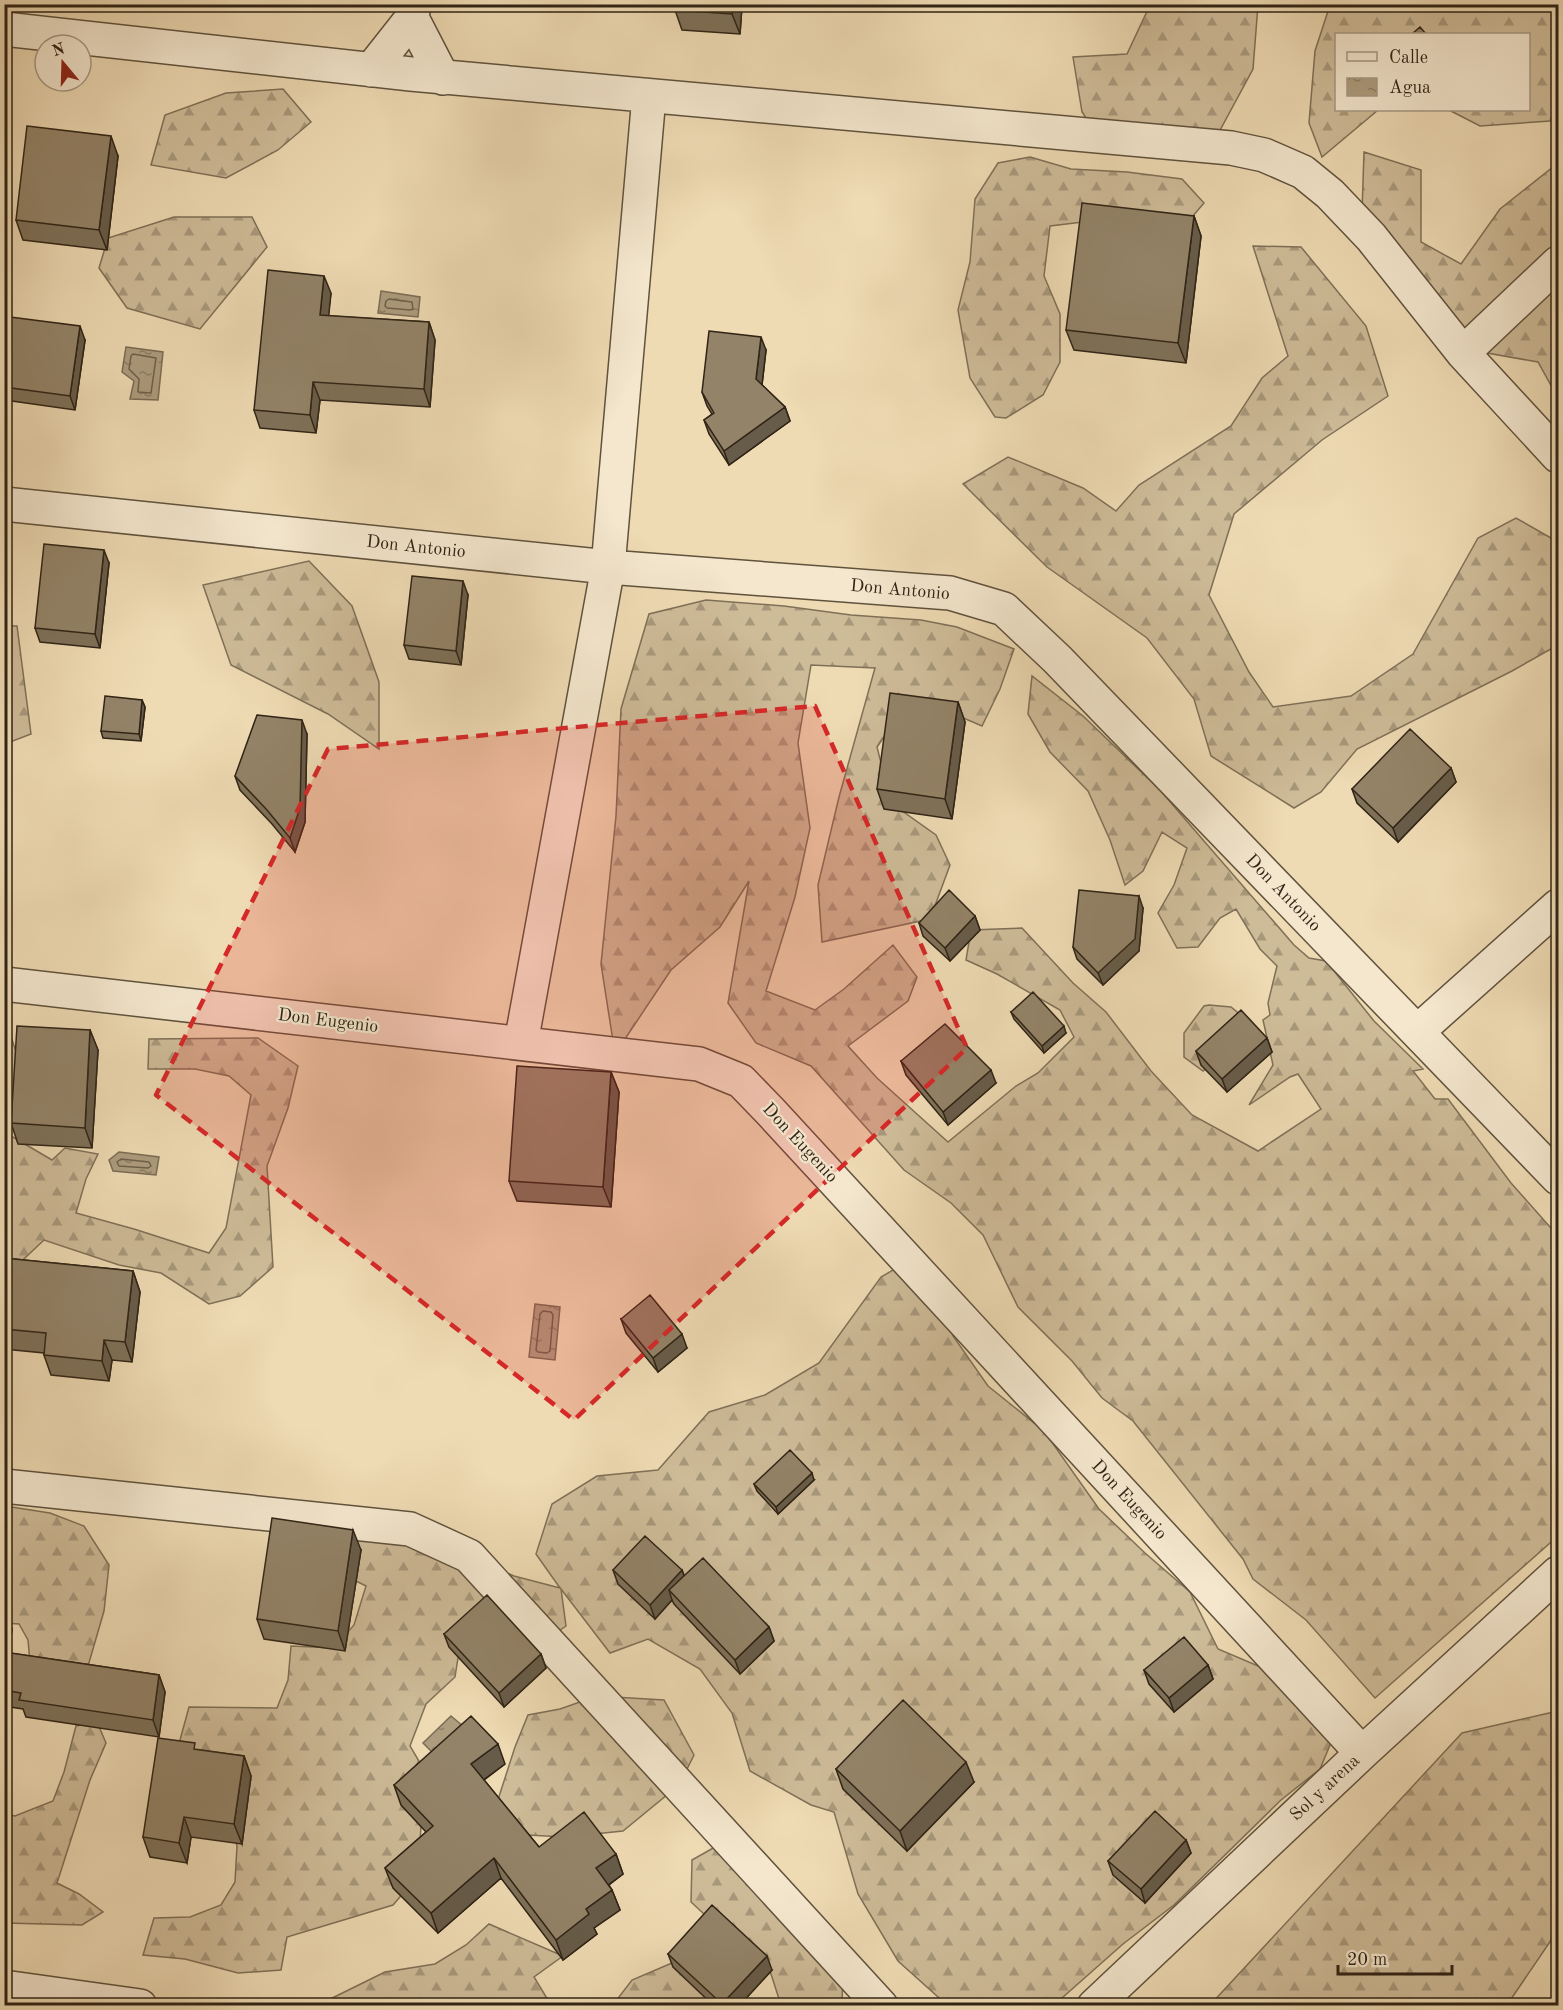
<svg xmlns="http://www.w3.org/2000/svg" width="1563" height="2010" font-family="'Old Standard TT',serif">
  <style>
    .forest { fill: url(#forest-firs); stroke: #7f7057; stroke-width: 1.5 }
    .water { fill: url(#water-ripples); stroke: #7b6c54; stroke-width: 1.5 }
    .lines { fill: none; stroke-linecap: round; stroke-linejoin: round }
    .shore { stroke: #6e604a; stroke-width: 1.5 }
    .minor-casing { stroke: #60523d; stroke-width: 36 }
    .minor { stroke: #f4e7ce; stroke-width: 33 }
    .wall { fill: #7e7159; stroke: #302416; stroke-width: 1.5 }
    .shaded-wall { fill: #675c49; stroke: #302416; stroke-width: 1.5 }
    .building { fill: #938368; stroke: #302416; stroke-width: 1.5 }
    .marked { fill: #d62828; fill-opacity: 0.2; stroke: #d62828; stroke-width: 4.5; stroke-dasharray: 12 8; stroke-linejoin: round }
    .labels { text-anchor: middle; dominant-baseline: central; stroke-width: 4.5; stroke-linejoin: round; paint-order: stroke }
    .street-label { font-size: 18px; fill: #302416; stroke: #f4e7ce }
  </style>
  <defs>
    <pattern id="forest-firs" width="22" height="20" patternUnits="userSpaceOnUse" patternTransform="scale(1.5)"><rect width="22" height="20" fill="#cebb98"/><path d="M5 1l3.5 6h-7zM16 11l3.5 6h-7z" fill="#a8987b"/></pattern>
    <pattern id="water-ripples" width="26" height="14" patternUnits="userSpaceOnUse" patternTransform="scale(1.5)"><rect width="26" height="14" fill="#ad9c7e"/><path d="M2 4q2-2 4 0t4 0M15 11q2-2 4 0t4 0" fill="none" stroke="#8d7f66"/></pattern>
  </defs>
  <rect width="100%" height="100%" fill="#eedab3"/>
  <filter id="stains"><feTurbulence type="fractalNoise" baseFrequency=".00333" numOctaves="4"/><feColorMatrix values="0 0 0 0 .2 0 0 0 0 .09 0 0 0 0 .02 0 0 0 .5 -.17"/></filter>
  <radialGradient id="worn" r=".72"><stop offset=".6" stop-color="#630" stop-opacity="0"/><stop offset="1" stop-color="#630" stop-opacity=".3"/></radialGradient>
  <path class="forest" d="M1150,5H1258L1253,69L1204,160L1107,149L1082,112L1073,57L1127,54Z
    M1330,5H1558V100L1550,121L1480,126L1449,110H1528V34H1336V110H1378L1322,157L1309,123L1315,51Z
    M283,89L311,122L278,150L226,178L151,165L165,115L226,93Z
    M1364,152L1421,170V242L1461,264L1500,209L1558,163V398L1538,362L1470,350L1362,212Z
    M1030,157L1071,169L1127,172L1182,179L1204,203L1186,224L1083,222L1050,226L1044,276L1060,314V362L1043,395L1006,418L995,417L970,378L958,310L970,262L975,199L998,163Z
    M174,217H252L267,247L200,329L127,308L99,268L108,238Z
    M1253,246L1301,247L1366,326L1388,396L1322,440L1234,514L1209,595L1249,672L1273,707L1351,696L1413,654L1478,538L1516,518L1558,542V645L1512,671L1357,749L1321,792L1294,808L1211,756L1194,699L1147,638L1047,567L963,484L1008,457L1083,488L1116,511L1139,485L1231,426L1262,378L1288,356Z
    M309,561L352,606L379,682V749L328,714L231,665L203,585Z
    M706,600L784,606L851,615L921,620L957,627L1014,649L1000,689L982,726L947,711H902L877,747L891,803L936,835L950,865L930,919L822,942L818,885L839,797L875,668L811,665L798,743L810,828L795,897L766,991L815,1010L844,989L893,945L917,977L908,1001L848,1046L877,1078L948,1142L1016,1086L1038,1073L1074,1037L1060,1010L997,974L966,960L971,930L1022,928L1073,983L1106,1012L1151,1071L1192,1115L1258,1151L1321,1109L1298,1074L1290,1077L1249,1105L1273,1065L1263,1020L1270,1015L1268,1003L1277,966L1260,949L1236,909L1220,918L1198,947L1177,948L1158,913L1174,885L1187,848L1162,832L1143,871L1125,885L1110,840L1088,791L1050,752L1028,714L1032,676L1083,716L1159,789L1294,945L1309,958L1326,961L1374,1021L1423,1069L1413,1071L1435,1099H1448L1511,1183L1558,1236V1536L1375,1698L1306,1620L1253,1579L1243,1559L1133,1421L1102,1398L1072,1361L1018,1307L983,1235L951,1203L904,1170L811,1066L756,1043L728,1003L749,881L720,927L671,970L615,1054L601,964L616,816L621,709L649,614Z
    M4,626H17L31,734L5,744Z
    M1209,1005L1231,1007L1247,1020L1241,1038L1203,1071L1184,1057V1033L1204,1006Z
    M5,1018L19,1061L6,1133L52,1160L65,1148L98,1154L86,1179L76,1213L134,1229L209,1253L226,1228L251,1095L229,1076L195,1069H148L149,1039L258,1038L298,1066L288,1108L267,1166L273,1267L240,1296L209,1304L161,1273L119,1265L44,1240L9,1273L5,1313Z
    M900,1266L930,1283L953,1336L988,1386L1044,1431L1099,1509L1145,1553L1190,1592L1218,1649L1296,1682L1338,1726L1320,1769L1281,1800L1174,1905L1123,1944L1054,2005H947L898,1961L858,1894L834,1812L811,1805L750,1771L732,1713L700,1669L648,1639L610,1653L561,1589L566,1626L546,1640L461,1639L455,1677L426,1704L410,1746L430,1780L421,1826L418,1876L393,1905L287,1937L281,1970L238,1973L185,1959L143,1955L154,1918L190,1917L221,1905L235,1882L237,1846L230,1819L251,1780L227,1766L174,1762L189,1707L277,1708L288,1680L291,1646L334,1648L354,1625L366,1586L298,1552L382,1526L469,1556L514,1576L560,1588L536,1554L552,1504L597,1476L658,1470L709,1412L765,1395L819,1363L881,1277Z
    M5,1506L50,1513L84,1526L109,1565L104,1611L86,1673L31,1674L28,1640L19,1624L5,1623Z
    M597,1696L664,1700L694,1755L679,1785L623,1831L565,1837L506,1834L494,1812L515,1747L528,1715L560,1709Z
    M1558,1711V1930L1507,2005H1210L1462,1733Z
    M97,1722L106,1743L90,1780L57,1883L79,1894L103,1912L82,1925L5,1923L4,1814L15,1816L53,1801L64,1772L76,1726Z
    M729,1839L843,1965L842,2005H781L770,1971L745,1952L691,1902L692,1860Z
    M489,1924L563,1956L534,1977L551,2005L316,2006L385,1972L435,1964L466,1945Z
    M679,1960L716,2006H612L632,1980Z"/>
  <path class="water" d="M381,291L420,297L418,317L378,313Z
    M126,347L163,352L158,400L130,399L134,381L122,372Z
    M119,1152L159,1157L156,1175L113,1171L109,1160Z
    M535,1304L560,1307L555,1360L529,1357Z
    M451,1716L469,1731L440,1760L423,1743Z"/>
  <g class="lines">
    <path class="shore" d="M389,299L412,302L413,309L410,310L387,308L385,306L386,301Z
      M133,354L156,358L151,393L138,392L139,379L129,369L131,356Z
      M121,1159L149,1162L151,1166L148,1168L119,1166L117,1162Z
      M543,1311L551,1312L553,1315L550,1351L547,1353L538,1352L536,1350L540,1314Z"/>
    <defs>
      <path id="minor" d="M412,18L443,78
        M4,29L411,74L1231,148L1264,155L1303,172L1330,194L1371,237L1463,353L1558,456
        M371,70L412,18L414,4
        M1463,353L1558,263
        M4,504L608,567L950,593L1004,609L1057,659L1558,1178
        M4,984L699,1064L741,1081L770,1111L1362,1753
        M1417,1032L1558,906
        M521,1043L608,567L649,96
        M4,1486L410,1529L469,1556L881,2006
        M4,1987L140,2006
        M1094,2006L1362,1753L1558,1573"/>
    </defs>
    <use href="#minor" class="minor-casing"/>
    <use href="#minor" class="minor"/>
  </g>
  <path class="wall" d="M676,4H769V8L742,6L740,34L682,30L675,10Z
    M118,156L107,250L23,240L16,220Z
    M1194,216L1201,236L1186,363L1074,350L1066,330Z
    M331,293L328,316L429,322L435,340L430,407L320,400L316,433L260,428L254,410Z
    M85,340L75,410L5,400L4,353Z
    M766,350L762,385L785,407L790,421L729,465L709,434L704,420L712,414L707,406L702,392Z
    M109,563L100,648L40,642L35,628Z
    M468,595L461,665L409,659L404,645Z
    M142,700L145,707L141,741L103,738L101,731Z
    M958,702L965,722L952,819L884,809L877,789Z
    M307,734L305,822L295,852L272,824L240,790L235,776Z
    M1451,768L1456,782L1398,842L1357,803L1352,789Z
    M1143,908L1139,951L1103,985L1077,959L1073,947Z
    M975,916L980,930L950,961L923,936L919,923Z
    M1011,1012L1066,1033L1044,1053L1014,1019Z
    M90,1030L98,1050L92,1148L18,1144L11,1123Z
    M1267,1038L1272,1052L1227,1092L1201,1065L1196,1051Z
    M901,1061L996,1083L948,1125L906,1075Z
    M611,1072L619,1092L611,1207L517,1201L509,1181Z
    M4,1258L133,1271L140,1292L132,1362L112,1360L109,1381L51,1375L44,1355V1353L4,1349Z
    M621,1319L687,1348L658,1372L626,1333Z
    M814,1480L778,1514L757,1491L754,1484Z
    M361,1550L345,1651L264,1639L257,1619Z
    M613,1570H682L684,1575L769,1627L774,1641L740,1674L674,1604L672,1600L655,1619L618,1584Z
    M4,1612L12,1629L9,1653L159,1675L165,1692L159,1737L26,1717L23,1709L4,1706Z
    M444,1634L541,1654L546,1668L504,1707L449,1647Z
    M1208,1665L1213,1679L1174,1712L1149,1684L1144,1670Z
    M197,1750L244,1756L251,1776L242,1844L191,1837L187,1863L150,1857L143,1837Z
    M505,1764L484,1780L539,1847L616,1854L623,1874L609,1885L612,1890L620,1910L594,1928L597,1934L563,1960L501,1878L438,1933L393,1888L385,1868L426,1832L401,1805L394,1785Z
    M836,1769L974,1782L907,1851L843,1789Z
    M1186,1840L1191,1853L1145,1903L1113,1875L1108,1861Z
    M668,1954L772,1970L739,2006H714L673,1967Z"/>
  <path class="shaded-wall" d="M733,4H741L742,6L740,34L732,14Z
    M111,136L118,156L107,250L99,230Z
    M1194,216L1201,236L1186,363L1178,343Z
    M324,276L331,293L327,333L320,315Z
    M429,322L435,340L430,407L424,389Z
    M80,326L85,340L75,410L70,396Z
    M761,337L766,350L761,393L756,379Z
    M313,382L320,400L316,433L310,415Z
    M785,407L790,421L729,465L724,451Z
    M104,550L109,563L100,648L95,634Z
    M463,581L468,595L461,665L456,651Z
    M142,700L145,707L141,741L139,734Z
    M958,702L965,722L952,819L945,799Z
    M302,720L307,734L305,822L295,852L290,838Z
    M1451,768L1456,782L1398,842L1393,828Z
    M1139,896L1143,908L1139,951L1103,985L1098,973Z
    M975,916L980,930L950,961L945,948Z
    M1064,1026L1066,1033L1044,1053L1042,1046Z
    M90,1030L98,1050L92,1148L85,1128Z
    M1267,1038L1272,1052L1227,1092L1222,1079Z
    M991,1070L996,1083L948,1125L943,1112Z
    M611,1072L619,1092L611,1207L603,1187Z
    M133,1271L140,1292L132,1362L125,1342Z
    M682,1334L687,1348L658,1372L653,1358Z
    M104,1340L112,1360L109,1381L102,1361Z
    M812,1473L814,1480L778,1514L776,1507Z
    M353,1530L361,1550L345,1651L338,1631Z
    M682,1570L687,1584L669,1590L672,1600L655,1619L650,1605Z
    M6,1612L12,1629L6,1669L4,1664V1622Z
    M769,1627L774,1641L740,1674L735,1660Z
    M541,1654L546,1668L504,1707L499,1693Z
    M1208,1665L1213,1679L1174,1712L1169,1698Z
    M159,1675L165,1692L159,1737L153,1720Z
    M498,1744L505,1764L478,1784L471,1764Z
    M244,1756L251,1776L242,1844L234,1824Z
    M966,1762L974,1782L907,1851L900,1831Z
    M184,1817L191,1837L187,1863L179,1843Z
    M1186,1840L1191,1853L1145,1903L1141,1889Z
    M616,1854L623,1874L604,1888L596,1868Z
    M494,1858L501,1878L438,1933L431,1913Z
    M612,1890L620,1910L594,1928L597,1934L563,1960L556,1940L586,1909Z
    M767,1956L772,1970L739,2006H723L722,2004Z"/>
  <path class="building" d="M676,4H733L732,14L675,10Z
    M1420,27L1426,34H1412Z
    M27,126L111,136L99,230L16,220Z
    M1082,203L1194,216L1178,343L1066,330Z
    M268,270L324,276L320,315L429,322L424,389L313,382L310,415L254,410Z
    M10,317L80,326L70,396L4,387V353Z
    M709,331L761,337L756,379L785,407L724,451L704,420L714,413L702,392Z
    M44,544L104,550L95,634L35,628Z
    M412,576L463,581L456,651L404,645Z
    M890,693L958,702L945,799L877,789Z
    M105,696L142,700L139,734L101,731Z
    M257,715L302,720L300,808L290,838L267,810L235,776Z
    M1410,729L1451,768L1393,828L1352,789Z
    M949,890L975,916L945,948L919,923Z
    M1079,890L1139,896L1135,939L1098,973L1073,947Z
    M1033,992L1064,1026L1042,1046L1011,1012Z
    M1241,1010L1267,1038L1222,1079L1196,1051Z
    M945,1024L991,1070L943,1112L901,1061Z
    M17,1026L90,1030L85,1128L11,1123Z
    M517,1066L611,1072L603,1187L509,1181Z
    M4,1258L133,1271L125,1342L104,1340L102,1361L44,1355L46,1333L4,1329Z
    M650,1295L682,1334L653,1358L621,1319Z
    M790,1450L812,1473L776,1507L754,1484Z
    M272,1518L353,1530L338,1631L257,1619Z
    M645,1536L682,1570L650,1605L613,1570Z
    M703,1558L769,1627L735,1660L669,1590Z
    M487,1595L541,1654L499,1693L444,1634Z
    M1184,1637L1208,1665L1169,1698L1144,1670Z
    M4,1652L159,1675L153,1720L19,1700L21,1693L4,1690Z
    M903,1700L966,1762L900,1831L836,1769Z
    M471,1716L498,1744L471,1764L539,1847L584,1812L616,1854L596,1868L612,1890L586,1909L589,1914L556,1940L494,1858L431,1913L385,1868L433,1826L394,1785Z
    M158,1738L195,1743L194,1749L244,1756L234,1824L184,1817L179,1843L143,1837Z
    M1155,1811L1186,1840L1141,1889L1108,1861Z
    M712,1905L767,1956L722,2004L668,1954Z"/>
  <path class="marked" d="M815,706L967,1048L574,1420L156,1095L328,749Z"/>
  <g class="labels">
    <g class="street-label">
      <text transform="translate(416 547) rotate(6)">Don Antonio</text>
      <text transform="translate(900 590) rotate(5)">Don Antonio</text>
      <text transform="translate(1283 893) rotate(46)">Don Antonio</text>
      <text transform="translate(328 1021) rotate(7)">Don Eugenio</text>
      <text transform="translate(800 1143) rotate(47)">Don Eugenio</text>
      <text transform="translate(1129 1500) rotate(47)">Don Eugenio</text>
      <text transform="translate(1325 1788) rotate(-43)">Sol y arena</text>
    </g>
  </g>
  <rect width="1563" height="2010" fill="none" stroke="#eedab3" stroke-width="24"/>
  <rect x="6" y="6" width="1551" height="1998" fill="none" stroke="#302416" stroke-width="3"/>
  <rect x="12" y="12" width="1539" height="1986" fill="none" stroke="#302416" stroke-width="1.5"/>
  <rect x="1335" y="33" width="195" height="78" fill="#f4e7ce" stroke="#a69984" stroke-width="1.5"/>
  <rect x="1347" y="52" width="30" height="9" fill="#f4e7ce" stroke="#a69984" stroke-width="1.5"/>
  <text x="1389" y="63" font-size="18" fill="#302416">Calle</text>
  <rect x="1347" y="78" width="30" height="18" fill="url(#water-ripples)" stroke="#a69984" stroke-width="1.5"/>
  <text x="1389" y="93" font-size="18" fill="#302416">Agua</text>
  <g transform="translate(63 63) rotate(341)"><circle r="28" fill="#f4e7ce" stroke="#a69984" stroke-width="1.5"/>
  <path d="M0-4.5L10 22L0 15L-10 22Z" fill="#8f2418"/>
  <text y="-9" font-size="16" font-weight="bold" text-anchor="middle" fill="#302416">N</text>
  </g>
  <path d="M1338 1965v9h114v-9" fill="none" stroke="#302416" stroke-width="3"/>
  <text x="1347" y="1965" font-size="18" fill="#302416" stroke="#f4e7ce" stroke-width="4.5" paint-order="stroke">20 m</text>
  <rect width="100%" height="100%" filter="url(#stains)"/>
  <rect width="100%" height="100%" fill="url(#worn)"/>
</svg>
